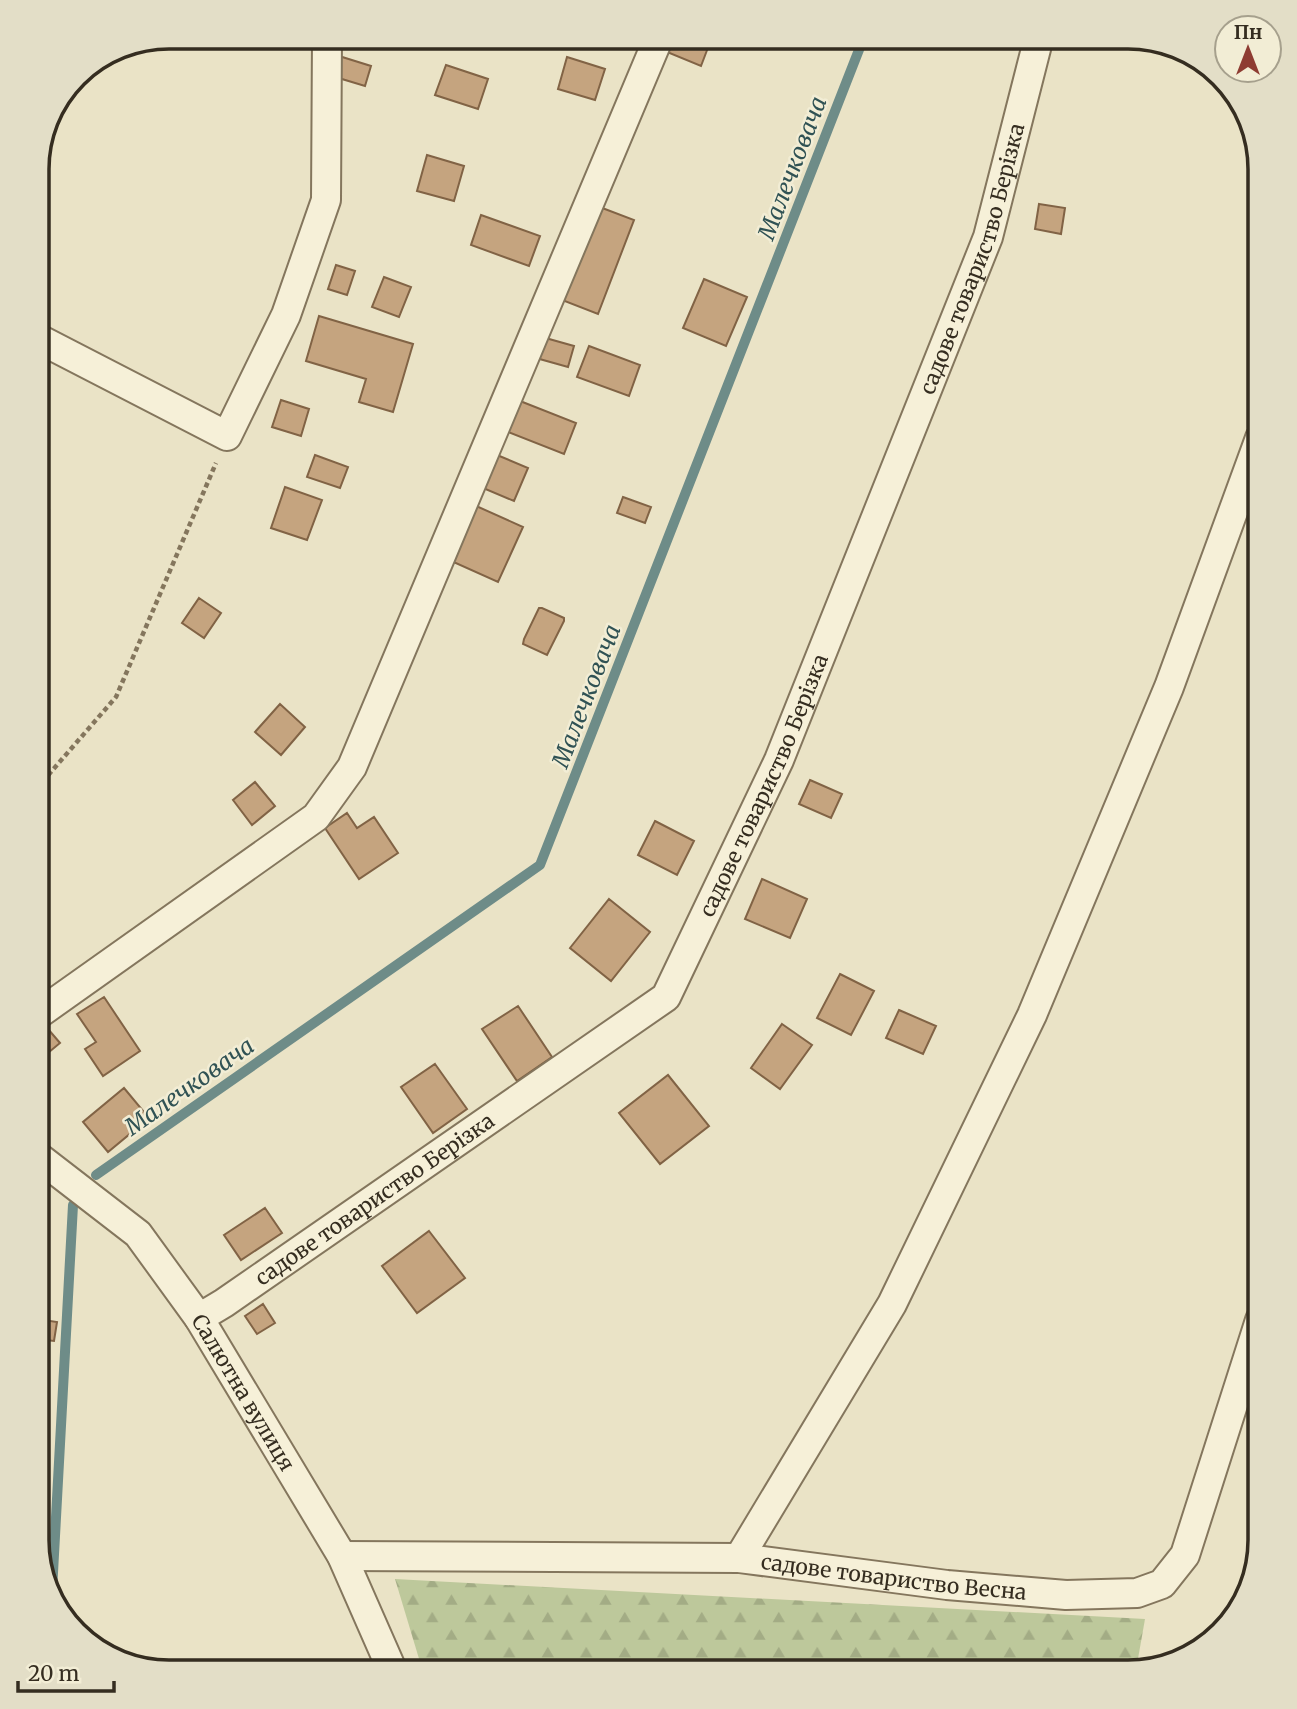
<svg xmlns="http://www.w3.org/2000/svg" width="1297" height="1709" font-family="Merriweather,serif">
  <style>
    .forest { fill: url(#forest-firs) }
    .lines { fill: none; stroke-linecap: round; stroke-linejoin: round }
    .stream { stroke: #6e8c88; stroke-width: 10 }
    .building { fill: #c5a47f; stroke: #816345; stroke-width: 2 }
    .minor-casing { stroke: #84765d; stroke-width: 32 }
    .path { stroke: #84765d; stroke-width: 4.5; stroke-dasharray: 5 3.5; stroke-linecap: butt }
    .minor { stroke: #f6f0d8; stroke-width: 28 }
    .labels { text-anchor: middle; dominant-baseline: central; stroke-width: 5; stroke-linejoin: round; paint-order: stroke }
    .street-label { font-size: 21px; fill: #352d20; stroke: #f2edd5 }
    .water-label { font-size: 23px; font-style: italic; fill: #305254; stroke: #f2edd5 }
    .rim { fill: none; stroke: #352d20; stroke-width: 3.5 }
  </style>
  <defs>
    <pattern id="forest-firs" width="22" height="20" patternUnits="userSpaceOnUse" patternTransform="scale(1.75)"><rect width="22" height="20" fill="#bdc89b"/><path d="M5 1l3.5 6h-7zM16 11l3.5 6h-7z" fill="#a3ac85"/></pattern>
  </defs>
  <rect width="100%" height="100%" fill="#eae3c6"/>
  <path class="forest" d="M395,1579L1145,1619L1136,1670L1129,1672H423Z"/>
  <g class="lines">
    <path class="stream" d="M96,1175L540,865L864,37
      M52,1591L73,1205"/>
  </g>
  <path class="building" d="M673,37H712L701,66L667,52Z
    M339,56L371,66L365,86L332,76Z
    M567,57L605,69L595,100L558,89Z
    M446,65L488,79L478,109L435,95Z
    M427,155L464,166L454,201L417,191Z
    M1039,204L1065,208L1061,234L1035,229Z
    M597,206L634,220L598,314L562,300Z
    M481,215L540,236L529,266L471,245Z
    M336,265L355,271L347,295L328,289Z
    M384,277L411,287L399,317L372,307Z
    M704,279L747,297L726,346L683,328Z
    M319,316L413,344L393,412L359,402L366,379L306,361Z
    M542,337L574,346L568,367L536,358Z
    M589,346L640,365L629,396L577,377Z
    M281,400L309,409L301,436L272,427Z
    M520,401L576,423L564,454L508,432Z
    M315,455L348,467L340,488L307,477Z
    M497,455L528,468L514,501L483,488Z
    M285,487L322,500L307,540L271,528Z
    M623,497L651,507L645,523L617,513Z
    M474,505L523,527L498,582L449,560Z
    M199,598L221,613L204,638L182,623Z
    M539,608H542L564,618V621L547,655L523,644L524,639Z
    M280,704L305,727L281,755L255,732Z
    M810,780L842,794L831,818L799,804Z
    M255,782L275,806L252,825L233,800Z
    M347,813L357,828L374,817L398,853L359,879L325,828Z
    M655,821L694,841L677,875L638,855Z
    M762,879L807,899L790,938L745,919Z
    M609,899L650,932L611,981L570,948Z
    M840,974L874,991L851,1035L817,1018Z
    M104,997L140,1051L103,1076L85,1049L96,1042L77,1014Z
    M518,1006L552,1057L517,1081L482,1029Z
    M899,1010L936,1026L923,1054L886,1038Z
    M782,1024L812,1045L780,1089L751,1068Z
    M48,1029L60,1043L43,1057L37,1050V1038Z
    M435,1064L467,1109L433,1133L401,1087Z
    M668,1075L709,1126L660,1164L619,1113Z
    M124,1088L149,1118L108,1152L83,1122Z
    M265,1208L282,1233L241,1260L224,1235Z
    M429,1231L465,1278L417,1313L382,1266Z
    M263,1304L275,1323L257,1334L245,1316Z
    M37,1319L57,1322L54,1341L37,1339Z"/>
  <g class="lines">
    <defs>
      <g id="minor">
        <path d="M37,338L227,436L286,315L326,200L327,37"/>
        <path d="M37,1015L316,817L352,767L659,37"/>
        <path id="s1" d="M37,1156L138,1234L199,1318L342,1556L393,1672"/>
        <path id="s2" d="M199,1318L224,1303L666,997L779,760L988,237L1039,37"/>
        <path id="s3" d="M342,1556L739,1558L947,1585L1066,1595L1137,1593L1162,1584L1185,1555L1260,1320"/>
        <path d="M739,1558L892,1304L1032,1015L1169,687L1260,438"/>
      </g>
    </defs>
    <use href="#minor" class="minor-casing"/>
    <path class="path" d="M37,788L116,697L216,463"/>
    <use href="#minor" class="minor"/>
  </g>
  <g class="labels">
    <g class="street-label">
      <text stroke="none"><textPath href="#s2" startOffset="1367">садове товариство Берізка</textPath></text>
      <text stroke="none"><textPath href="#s2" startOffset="800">садове товариство Берізка</textPath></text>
      <text stroke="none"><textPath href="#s2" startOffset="212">садове товариство Берізка</textPath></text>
      <text stroke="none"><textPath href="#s1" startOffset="318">Салютна вулиця</textPath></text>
      <text stroke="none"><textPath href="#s3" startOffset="553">садове товариство Весна</textPath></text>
    </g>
    <g class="water-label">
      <text transform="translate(792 168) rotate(-69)">Малечковача</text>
      <text transform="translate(586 696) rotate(-69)">Малечковача</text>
      <text transform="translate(189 1086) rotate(-35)">Малечковача</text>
    </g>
  </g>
  <path d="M0 0H1297V1709H0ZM169 49H1128A120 120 0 0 1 1248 169V1540A120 120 0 0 1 1128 1660H169A120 120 0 0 1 49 1540V169A120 120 0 0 1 169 49Z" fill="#e3dec7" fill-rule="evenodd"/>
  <path class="rim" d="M169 49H1128A120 120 0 0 1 1248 169V1540A120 120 0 0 1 1128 1660H169A120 120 0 0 1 49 1540V169A120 120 0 0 1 169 49Z"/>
  <g transform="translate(1248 49)"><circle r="33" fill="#f2edd5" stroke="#a6a08d" stroke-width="2"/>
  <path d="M0-5L12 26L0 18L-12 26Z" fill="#8e3c32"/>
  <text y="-10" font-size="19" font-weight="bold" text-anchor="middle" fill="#352d20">Пн</text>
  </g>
  <path d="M18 1681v10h96v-10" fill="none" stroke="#352d20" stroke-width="3.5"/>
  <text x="28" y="1681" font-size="21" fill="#352d20" stroke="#f2edd5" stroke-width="5" paint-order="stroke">20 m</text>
</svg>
